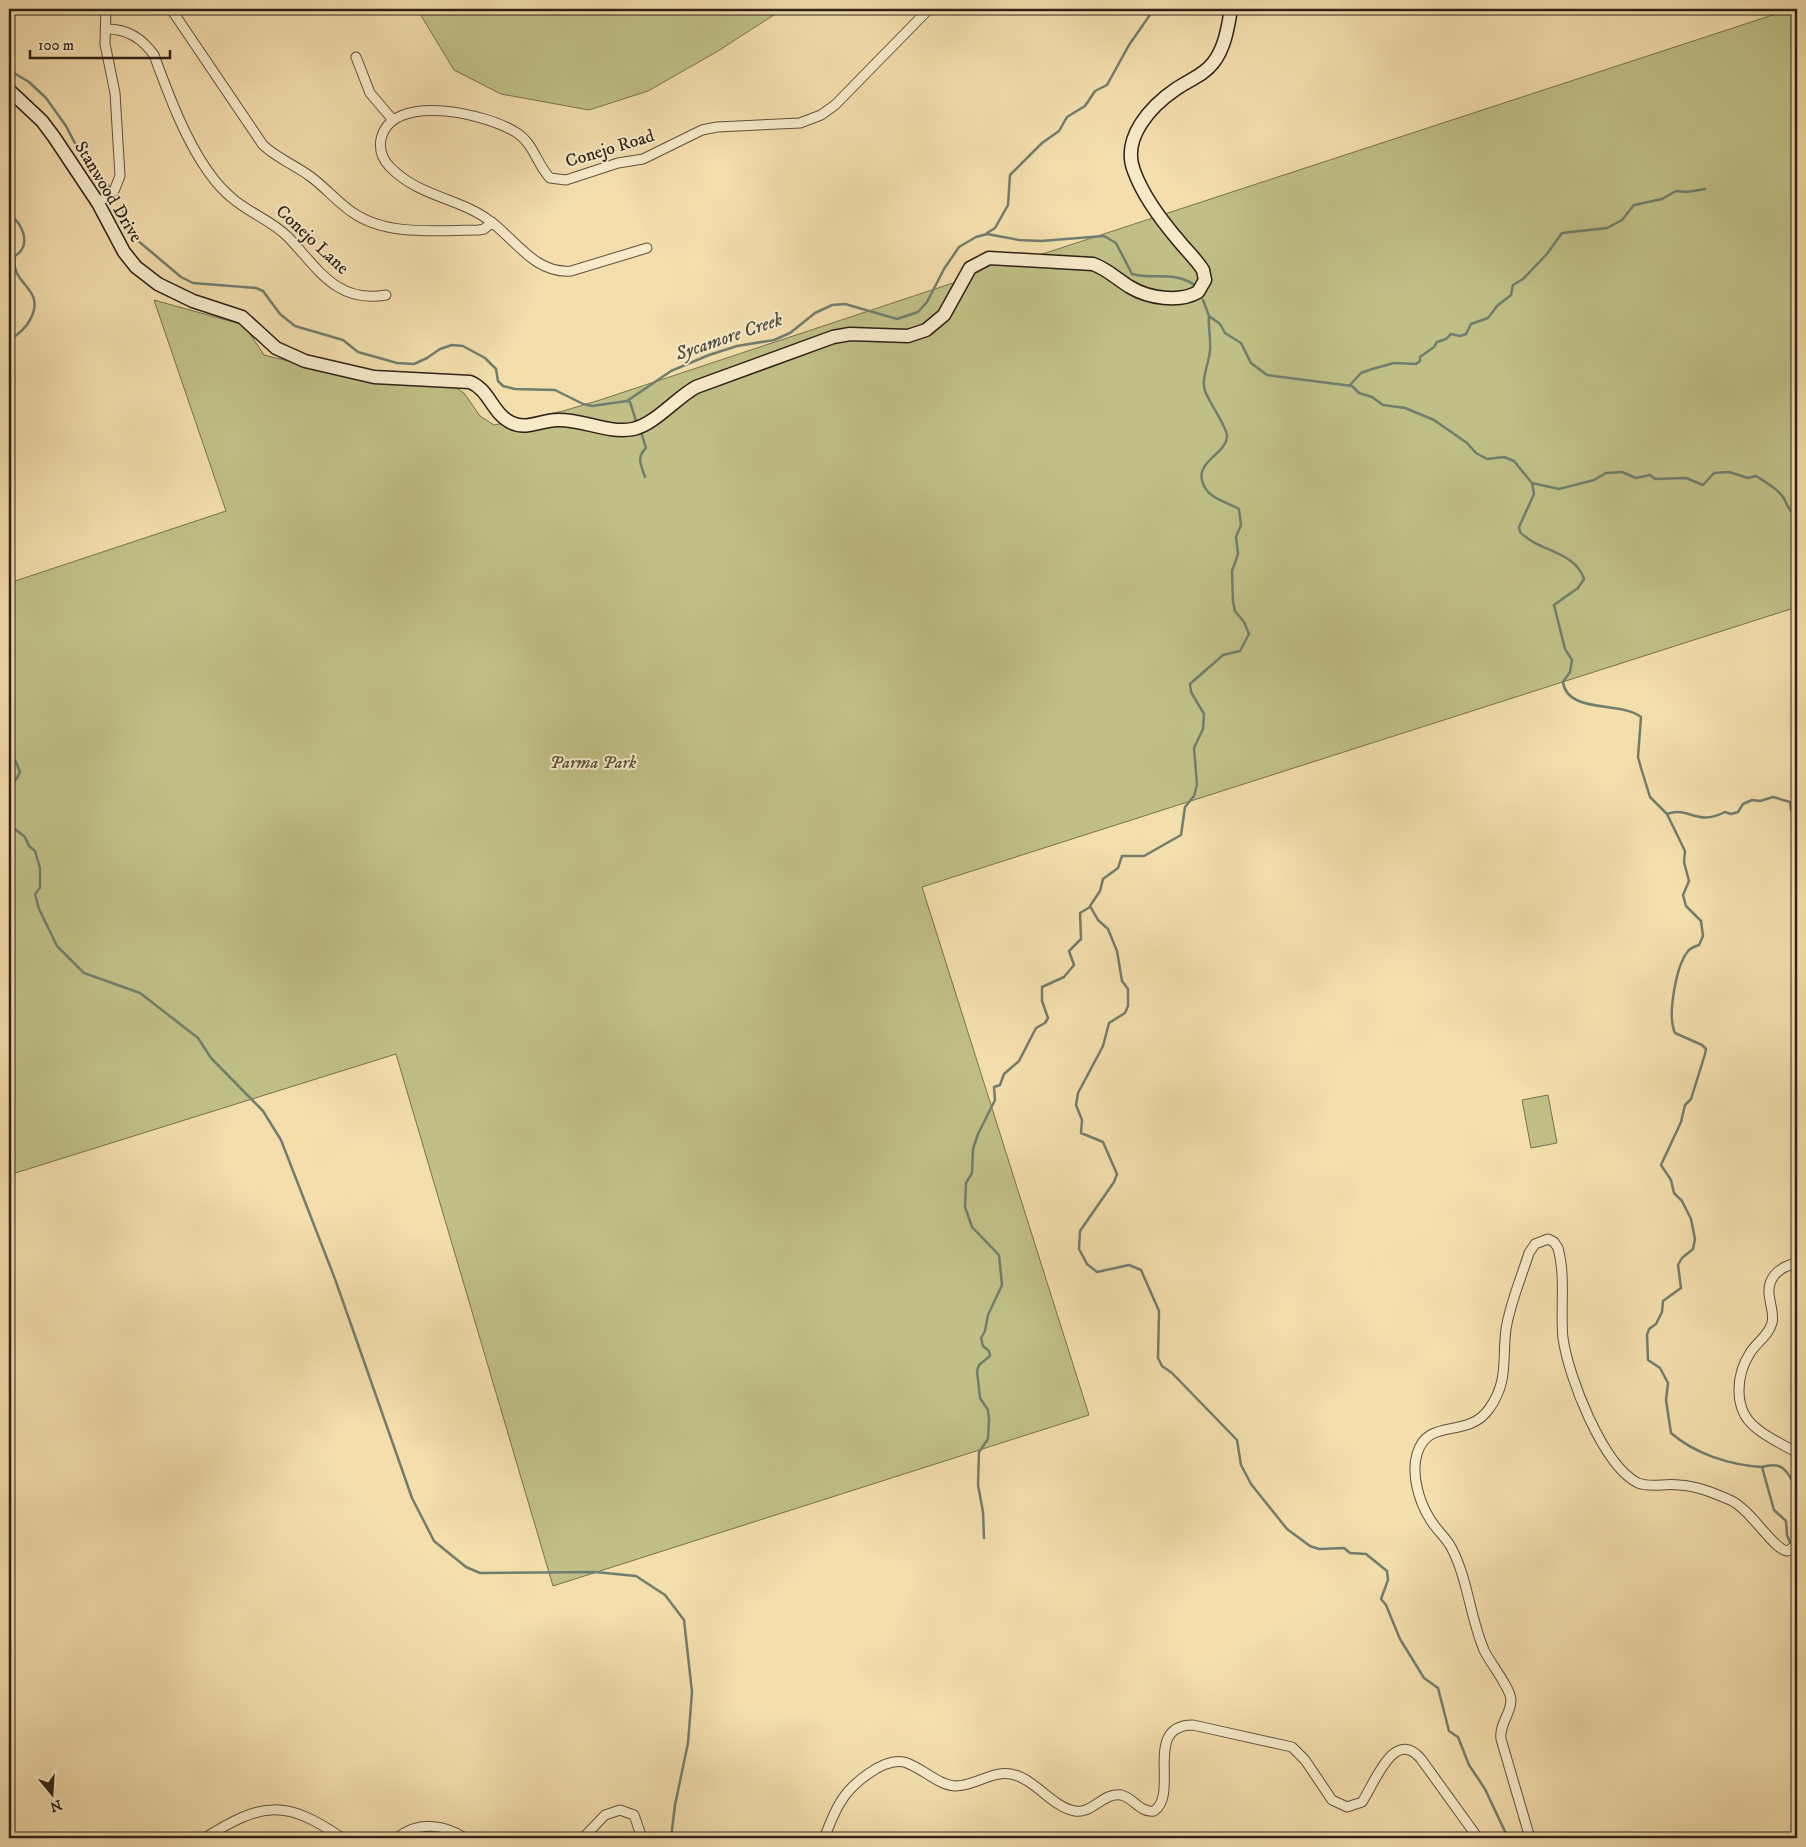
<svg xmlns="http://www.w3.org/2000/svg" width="1806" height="1847" font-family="'IM FELL DW Pica',serif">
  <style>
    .green { fill: #c0c086; stroke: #78704f }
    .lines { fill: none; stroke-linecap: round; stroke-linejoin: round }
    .stream { stroke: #707e70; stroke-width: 2.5 }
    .minor-casing { stroke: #60503d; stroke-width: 11 }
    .secondary-casing { stroke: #2f2018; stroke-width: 15 }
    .minor { stroke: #f7eac9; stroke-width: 9 }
    .secondary { stroke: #f7eac9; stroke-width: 12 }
    .labels { text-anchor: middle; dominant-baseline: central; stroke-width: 4; stroke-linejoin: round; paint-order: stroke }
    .street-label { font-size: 18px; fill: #2f2018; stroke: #f7eac9 }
    .park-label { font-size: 18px; font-style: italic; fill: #5a5039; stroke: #f7eac9 }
    .water-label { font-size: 19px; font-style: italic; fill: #4f4f44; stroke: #f7eac9 }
  </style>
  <rect width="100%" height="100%" fill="#f3deac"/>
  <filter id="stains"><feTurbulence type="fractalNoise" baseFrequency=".004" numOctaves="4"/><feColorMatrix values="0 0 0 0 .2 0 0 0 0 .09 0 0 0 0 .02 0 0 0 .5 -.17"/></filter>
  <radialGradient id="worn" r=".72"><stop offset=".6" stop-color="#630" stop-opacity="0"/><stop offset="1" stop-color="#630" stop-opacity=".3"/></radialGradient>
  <path class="green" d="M417,9H783L718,51L648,91L589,110L501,94L454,70Z
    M1791,9H1797V607L922,887L1089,1415L553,1586L396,1054L9,1175V583L226,511L154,300L244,325L264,355L345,375L449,383L464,393L480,416L494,425L563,411L600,400L968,278L976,263L1009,265Z
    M1548,1095L1557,1143L1531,1148L1522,1100Z"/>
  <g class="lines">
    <path class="stream" d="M9,70L29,82L46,98L66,126L78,149L92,163L110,188
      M122,204L125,225L130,234L181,277L193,283L256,288L263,291L280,314L295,326L343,340L358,352L397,363L414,364L427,358L440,349L452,345L463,346L485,358L496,369L498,381L503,386L515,389L555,390L583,404L592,406L627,401L671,371L709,355L737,346L774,340L790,333L815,313L832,305L845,304L897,319L918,312L927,302L944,269L959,247L976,237L987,234L1019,240L1041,241L1104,236L1116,243L1132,274C1152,280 1173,271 1193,284
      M9,214C23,224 32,245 15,256C9,284 46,288 31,318C27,327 17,336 9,340
      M987,233L995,228L1008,205L1010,175L1042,143L1059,131L1067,117L1085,106L1095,91L1107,85L1129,45L1154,9
      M1203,300L1209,316L1220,324L1225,333L1241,343L1251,363L1267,375L1352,386L1359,393L1372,397L1383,405L1405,408L1434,420L1467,443L1476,453L1487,459L1504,457L1514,461L1532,483L1534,494L1519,527L1520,532C1539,552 1575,551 1584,579L1578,588L1554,605L1565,649L1572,660L1570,672L1563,682C1567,714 1621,701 1641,717L1638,757L1641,768L1650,797L1667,814L1685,851L1684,862L1689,881L1683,895L1686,906L1701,921L1703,936L1699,945C1696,946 1691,948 1689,950C1676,964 1667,1016 1675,1033L1702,1045L1706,1049L1705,1054L1691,1099L1685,1105L1681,1122L1661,1165L1671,1180L1674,1193L1682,1201L1691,1219L1695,1239L1693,1249L1682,1258L1678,1265L1681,1288L1663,1301L1662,1312L1656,1324L1649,1329L1647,1335L1648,1360L1660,1368L1668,1383L1666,1400L1671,1433C1695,1454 1730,1465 1762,1467L1774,1510L1786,1521L1787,1535L1791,1545
      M1209,316C1208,327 1211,339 1210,350C1209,364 1201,378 1205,391C1209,402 1228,429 1227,436C1227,453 1197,461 1202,480C1206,499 1226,501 1239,509L1241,525L1236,537L1238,554L1232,571L1233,602L1235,611L1244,622L1249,634L1240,651L1223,655L1190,684L1191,692L1204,714L1203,729L1194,748L1197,785L1194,796L1185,807L1181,835L1144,856H1122L1118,868L1103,879L1100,891L1090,906L1098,920L1108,929L1117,951L1122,981L1128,989V1006L1125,1013L1109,1023L1103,1046L1078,1093L1076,1105L1082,1120L1081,1133L1103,1142L1117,1174L1114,1182L1080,1231L1079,1249L1087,1264L1097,1272L1129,1265L1141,1270L1159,1311L1158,1358L1162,1366L1172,1373L1237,1440L1241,1465L1251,1484L1287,1529L1310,1546L1319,1549L1344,1548L1350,1553L1366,1554L1387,1571L1388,1580L1381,1599L1386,1605L1400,1639L1424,1678L1438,1688L1449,1731L1458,1737L1469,1765L1485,1789L1508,1838
      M1349,386L1361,373L1372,369L1394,363L1416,364L1420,361V357L1434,347L1437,342L1446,339L1451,334L1460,336L1466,334L1471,324L1488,318L1497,306L1511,295L1513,285L1523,279L1547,254L1562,233L1607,228L1622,220L1634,205L1662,199L1676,191L1687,192L1705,189
      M627,401L630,402L636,421
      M642,435L646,448C636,457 641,465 645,477
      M1532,483L1559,489L1594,480L1606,473L1622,472L1636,478L1650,475L1655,479L1686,478L1703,485L1714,473L1729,472L1748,478L1756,476C1764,481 1778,489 1783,497C1788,505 1788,511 1797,517
      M9,753L16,762L20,772L17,778L9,786
      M1667,814C1690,806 1696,827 1725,812L1731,814L1738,812L1743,804L1752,800L1760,801L1773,797L1790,802L1791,810L1797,812
      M9,827L15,829L25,837L29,846L35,851L40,868V888L35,894L39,909L57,946L84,973L140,993L198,1038L211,1058L263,1111L281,1140L335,1279L412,1498L434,1541L466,1567L480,1573L595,1572L636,1576L665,1595L684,1620L692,1692L688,1743L675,1805L671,1838
      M1762,1467C1785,1460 1788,1474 1797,1489
      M984,1538L983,1512L978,1485L979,1452L988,1439L989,1420L988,1410L980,1398L977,1371L979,1365L990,1356L989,1351L983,1346L981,1338L985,1331L988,1315L1002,1285L999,1255L972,1227L965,1207L966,1183L972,1173L973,1149L978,1134L995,1100L994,1087L1000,1085L1004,1074L1019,1061L1036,1028L1045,1023L1048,1018L1042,1001V987L1064,977L1074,965L1069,951L1081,939L1080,913L1090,907
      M1794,1550L1797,1557"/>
    <defs>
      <path id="minor" d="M171,9L263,145C278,159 295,165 311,177C326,188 337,202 352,212C387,237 438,230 479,230L484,229L492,222
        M105,29C127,28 142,38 154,55C170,99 195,168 232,198C249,213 271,220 288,237C317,267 336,304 386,295
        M356,57L370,93L393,120
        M98,203L114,191L120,176L115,93L105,44L106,9
        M647,248L571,271C535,274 516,240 490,221C460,198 419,197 390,167C383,160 379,150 381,139C392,91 488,114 517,133C534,144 537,165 550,178L566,180L618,163L643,159L702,130L717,127L800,123L821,115L835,105L929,9
        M1797,1263C1778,1267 1765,1279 1770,1300C1771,1308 1774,1315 1772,1323C1769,1335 1756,1343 1750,1353C1736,1375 1733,1409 1755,1427C1767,1438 1783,1444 1797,1453
        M205,1838C261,1802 286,1799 342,1838
        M397,1838C418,1821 444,1824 465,1838
        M583,1838L605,1815L620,1810L634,1815L642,1838
        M824,1838C829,1827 833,1814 840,1803C850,1785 885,1755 907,1763C923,1769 939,1785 955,1786C978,1786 994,1767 1018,1776C1038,1783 1053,1807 1075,1811C1092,1814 1104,1792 1121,1795C1134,1798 1140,1813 1154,1811C1180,1794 1142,1725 1193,1725L1292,1747L1305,1760L1332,1800L1347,1807L1362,1802C1374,1785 1394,1726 1421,1759L1478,1838
        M1530,1838L1501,1739C1499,1724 1511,1714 1511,1700C1510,1687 1490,1663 1484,1650C1470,1617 1468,1580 1452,1549C1447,1538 1436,1530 1430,1519C1419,1502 1411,1474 1417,1454C1428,1416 1467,1440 1489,1409C1509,1381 1502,1359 1506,1329C1510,1304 1521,1278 1529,1253L1535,1244L1548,1239L1554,1242L1558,1248C1566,1277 1560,1309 1563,1338C1568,1376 1603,1466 1638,1483C1650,1488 1666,1483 1679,1485C1697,1486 1714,1493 1730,1500C1751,1509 1774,1551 1788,1551L1797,1544"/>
      <path id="secondary" d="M9,90L42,121L54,137L98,203L124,252L136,267L158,284L193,301L242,317L276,348L305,361L374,377L470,382C490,390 492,414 512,423C527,430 542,420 557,420C583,419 608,434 633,429C654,425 676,398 696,387L833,337L850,334L908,336L926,330L944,315L970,268L989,258L1093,264C1107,269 1117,279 1130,287C1148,298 1179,303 1198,292L1205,280L1203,270C1196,259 1187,251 1179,241C1161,220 1143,196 1134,171C1121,138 1151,106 1176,89C1189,80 1204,75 1213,63C1225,48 1228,27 1231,9"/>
    </defs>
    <use href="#minor" class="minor-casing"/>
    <use href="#secondary" class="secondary-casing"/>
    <use href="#minor" class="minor"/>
    <use href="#secondary" class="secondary"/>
  </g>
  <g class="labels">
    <g class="street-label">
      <text transform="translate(610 149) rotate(-17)">Conejo Road</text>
      <text transform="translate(108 192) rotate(59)">Stanwood Drive</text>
      <text transform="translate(312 240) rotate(43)">Conejo Lane</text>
    </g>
    <g class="park-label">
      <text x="593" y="763">Parma Park</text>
    </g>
    <g class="water-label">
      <text transform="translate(729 337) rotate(-19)">Sycamore Creek</text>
    </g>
  </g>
  <rect width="1806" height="1847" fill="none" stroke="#f3deac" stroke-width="30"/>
  <rect x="10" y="10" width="1786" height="1827" fill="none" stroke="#2f2018" stroke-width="2.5"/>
  <rect x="15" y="15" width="1776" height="1817" fill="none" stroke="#2f2018"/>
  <g transform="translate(52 1794) rotate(162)" stroke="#f7eac9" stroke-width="4" paint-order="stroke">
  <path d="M0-4L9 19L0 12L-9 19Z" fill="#2f2018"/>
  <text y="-8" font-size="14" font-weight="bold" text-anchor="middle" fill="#2f2018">N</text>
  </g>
  <path d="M30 50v8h140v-8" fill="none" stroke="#2f2018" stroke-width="2.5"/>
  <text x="38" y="50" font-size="15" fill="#2f2018" stroke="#f7eac9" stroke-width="4" paint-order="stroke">100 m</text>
  <rect width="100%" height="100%" filter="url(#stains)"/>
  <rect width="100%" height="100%" fill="url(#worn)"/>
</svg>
